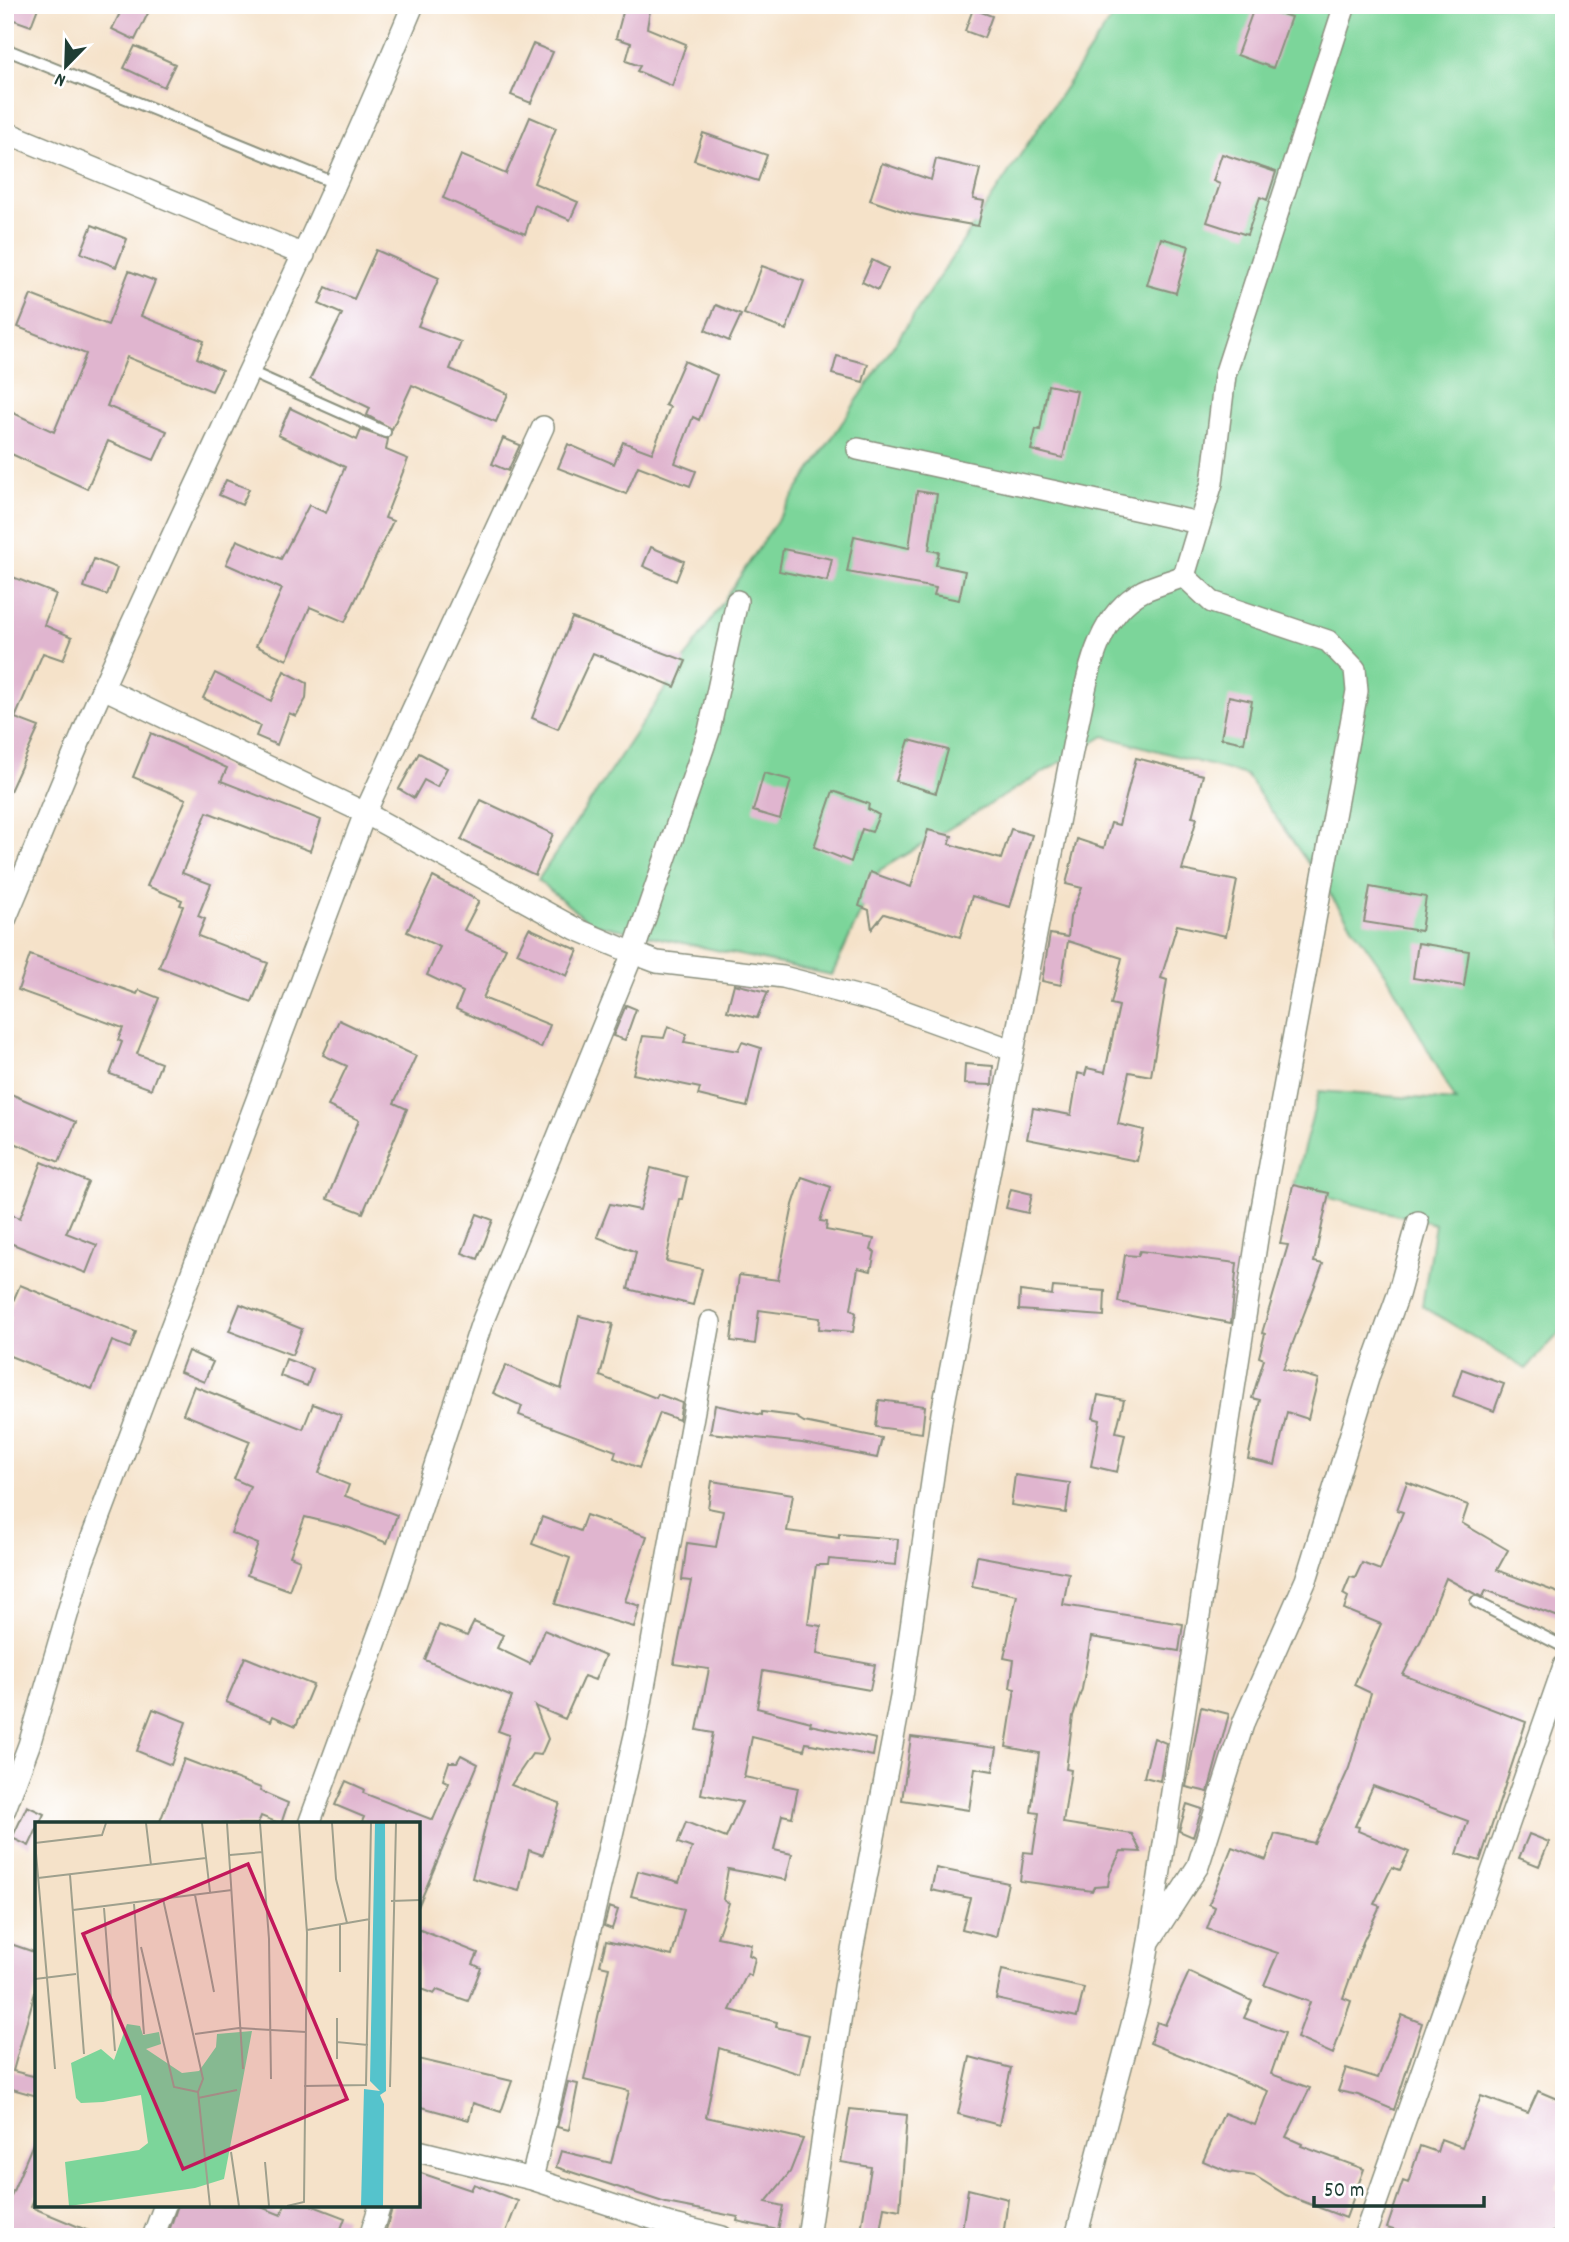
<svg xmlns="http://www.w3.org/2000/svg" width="1569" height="2242" font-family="Dekko,sans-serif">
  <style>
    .green { fill: #7cd59a; stroke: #4e8967; stroke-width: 2 }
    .building { fill: #e0b5cf }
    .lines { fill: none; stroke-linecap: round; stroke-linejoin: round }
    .service-casing { stroke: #8a907e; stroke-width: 14 }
    .minor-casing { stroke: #8a907e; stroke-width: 24 }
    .service { stroke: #fff; stroke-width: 10 }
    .minor { stroke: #fff; stroke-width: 21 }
    .inset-road { fill: none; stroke: #9fa08d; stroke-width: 2 }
    .view { fill: #c2185b; fill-opacity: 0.15; stroke: #c2185b; stroke-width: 3.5 }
    .inset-edge { fill: none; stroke: #1f3d34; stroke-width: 3.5 }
  </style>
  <rect width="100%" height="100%" fill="#fff"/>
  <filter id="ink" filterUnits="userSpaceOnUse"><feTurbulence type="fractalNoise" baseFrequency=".0143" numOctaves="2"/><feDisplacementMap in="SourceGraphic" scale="14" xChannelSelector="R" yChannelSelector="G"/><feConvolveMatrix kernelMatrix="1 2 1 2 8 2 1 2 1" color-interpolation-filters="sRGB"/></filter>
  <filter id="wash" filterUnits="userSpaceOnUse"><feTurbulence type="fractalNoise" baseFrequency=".00686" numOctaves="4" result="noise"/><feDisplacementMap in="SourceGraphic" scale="28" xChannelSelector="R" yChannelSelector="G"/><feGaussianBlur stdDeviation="1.57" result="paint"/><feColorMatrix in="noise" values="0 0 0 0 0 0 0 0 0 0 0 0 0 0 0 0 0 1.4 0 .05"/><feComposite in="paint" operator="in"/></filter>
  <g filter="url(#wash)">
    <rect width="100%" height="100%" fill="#f5e2c9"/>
    <path class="green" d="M1120,5H1564V1328L1526,1369L1422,1306L1435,1224L1293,1189L1319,1091L1456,1101L1388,977L1246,775L1104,736L880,870L832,975L590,923L538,880Z"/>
    <g id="blocks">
      <path class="building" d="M16,5H39L31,26L11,19Z
        M124,5H152L135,40L112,29Z
        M625,5H651L647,28L686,44L672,86L637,71L640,66L626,61L631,43L616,38Z
        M1255,5L1291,17L1273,68L1237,55Z
        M973,9L992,16L984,38L965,31Z
        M533,44L553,52L531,103L511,95Z
        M135,46L175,64L164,87L124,68Z
        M530,117L556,128L534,183L578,202L570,220L535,205L525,234L443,198L461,155L506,174Z
        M703,133L767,155L758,181L694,160Z
        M1222,154L1276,172L1267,200L1260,197L1247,235L1207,222L1220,184L1213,181Z
        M936,159L980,169L973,199L984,201L978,226L911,214L870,200L882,163L931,180Z
        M92,225L127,239L116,267L81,253Z
        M1161,238L1189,246L1176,293L1147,285Z
        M376,250L439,278L418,326L461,342L450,369L508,394L496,422L412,385L392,429L367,415L370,408L310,379L342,314L319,304L326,287L354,299Z
        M872,260L888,268L878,290L862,282Z
        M762,266L804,281L786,330L744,314Z
        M129,271L155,281L141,316L204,341L197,358L222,370L212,391L127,357L107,406L167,431L154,460L108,441L87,489L5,451V409L54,432L86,354L18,327L31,295L108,325Z
        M716,305L741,315L729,341L705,330Z
        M837,356L868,364L863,382L832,374Z
        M684,361L717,375L699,420L693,417L675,463L696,471L690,486L638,466L626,494L558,468L568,444L614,464L623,442L652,453L670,407L665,405Z
        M1048,385L1077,391L1063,458L1031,450L1036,429L1040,430Z
        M290,408L357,440L361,430L388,439L386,450L408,459L385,518L393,521L345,622L310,607L287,660L256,646L282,589L226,564L237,540L281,559L309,505L326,513L334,493L345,467L278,435Z
        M503,438L520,445L508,471L492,464Z
        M226,480L249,489L242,505L219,495Z
        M917,491L937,494L929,550L939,552L936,565L965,571L959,600L934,595L936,588L847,572L854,536L909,548Z
        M651,547L684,561L676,581L643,566Z
        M783,549L832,559L827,581L779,571Z
        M94,559L117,568L107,595L84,587Z
        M5,574L56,594L44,625L72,637L63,660L43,653L15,718L39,727L5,802Z
        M572,618L686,661L675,687L593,653L558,729L532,718Z
        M284,671L307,683L306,699L296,716L289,713L277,745L256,736L260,726L203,698L215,673L271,701Z
        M1229,696L1252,701L1244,743L1221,738Z
        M151,733L227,768L221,781L321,820L310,851L207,812L182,873L211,884L198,916L205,919L198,936L268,963L252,1002L159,967L183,906L180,905L182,900L147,886L186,799L133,777Z
        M909,740L948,750L936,793L896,781Z
        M419,753L447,768L437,787L424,780L414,798L399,789Z
        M1136,758L1203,775L1192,817L1197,818L1182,870L1237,881L1226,936L1177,925L1161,978L1167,980L1151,1076L1129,1072L1118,1124L1144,1130L1137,1161L1027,1139L1033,1108L1071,1115L1078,1073L1085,1075L1087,1068L1105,1072L1119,1006L1111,1004L1122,958L1068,941L1061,985L1042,981L1050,934L1068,937L1070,917L1082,888L1066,884L1077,839L1104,848L1111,823L1119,825Z
        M764,773L791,780L780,819L753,811Z
        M833,791L869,804L868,809L879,815L872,832L862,829L851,862L814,847Z
        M481,800L553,834L535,875L461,840Z
        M1011,829L1032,835L1010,907L972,896L960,937L884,914L872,929L869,910L859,906L870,872L911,887L928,830L952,836L949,844L1001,859Z
        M433,877L479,901L464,930L506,948L483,998L550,1025L541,1048L456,1009L463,992L427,975L440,947L407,932Z
        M1370,887L1426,897L1421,931L1364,922Z
        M529,928L578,950L567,976L517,953Z
        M1418,943L1469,951L1464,986L1413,978Z
        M30,955L137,994L139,990L159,998L137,1054L161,1063L151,1089L110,1074L122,1042L118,1040L123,1028L18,990Z
        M734,984L768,992L757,1018L727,1011Z
        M626,1005L636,1009L625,1040L613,1036Z
        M339,1020L416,1056L394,1103L407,1109L363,1213L327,1199L359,1120L328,1106L347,1066L323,1055Z
        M668,1026L687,1034L684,1042L738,1051L742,1042L761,1048L747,1107L698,1095L700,1088L633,1074L643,1036L664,1038Z
        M965,1064L993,1066L992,1085L964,1084Z
        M11,1094L76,1122L59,1162L5,1139V1107Z
        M42,1162L88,1182L66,1233L97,1245L86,1273L5,1241V1212L20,1218Z
        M651,1168L687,1177L682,1199H679L666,1261L702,1269L693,1305L628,1289L636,1252L597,1237L610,1204L640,1210Z
        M802,1177L831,1187L820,1221L827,1222L826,1230L874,1239L871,1250L875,1252L871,1271L858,1268L851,1309L856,1313L853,1332L819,1329L820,1318L759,1310L755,1344L731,1341L739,1275L778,1280L793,1205Z
        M1293,1185L1329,1193L1314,1262L1323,1264L1283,1369L1318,1379L1308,1419L1287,1412L1275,1465L1248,1459L1260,1400L1252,1398L1264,1359L1259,1357L1265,1334L1262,1333L1288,1245L1280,1244Z
        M1011,1189L1032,1194L1028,1213L1006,1208Z
        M477,1214L493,1220L478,1259L462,1253Z
        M1140,1251L1237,1263L1231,1323L1118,1302L1125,1255L1138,1256Z
        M20,1285L136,1332L130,1348L112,1341L92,1389L5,1354V1333L12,1317L7,1315Z
        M1053,1287L1105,1291L1104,1316L1019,1310L1020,1291L1052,1295Z
        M240,1304L302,1329L292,1355L229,1331Z
        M579,1316L613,1324L600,1376L656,1398L658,1394L682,1403L679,1420L660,1413L639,1468L614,1458L616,1451L519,1415L522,1406L493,1393L506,1365L561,1389Z
        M188,1351L213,1362L204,1382L180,1372Z
        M286,1359L313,1369L307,1386L280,1376Z
        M1462,1369L1504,1384L1494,1411L1453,1396Z
        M194,1386L303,1429L313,1404L341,1415L319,1473L349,1485L345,1496L397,1515L387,1543L350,1528L305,1517L290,1556L300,1560L289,1590L247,1575L258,1544L231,1533L250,1486L234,1479L250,1441L183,1414Z
        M1098,1395L1124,1400L1116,1432L1125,1434L1117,1472L1091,1466L1100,1420L1093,1418Z
        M879,1400L925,1406L922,1433L876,1427Z
        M715,1405L762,1415V1412L794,1416L804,1422L882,1438L877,1458L802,1443L710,1433Z
        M1015,1475L1070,1483L1066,1513L1011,1505Z
        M712,1481L793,1494L787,1531L839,1538V1534L898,1539L896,1565L829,1559L828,1565H816L808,1624L821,1626L817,1654L875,1665L870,1690L763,1671L757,1708L811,1722L810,1725L876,1739L873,1756L806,1743L804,1750L752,1737L744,1777L798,1788L792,1817L782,1815L774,1850L792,1854L786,1880L728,1869L723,1899L729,1903L717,1937L751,1944L749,1955L755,1958L751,1976L747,1974L730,2010L777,2022L776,2027L809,2035L800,2074L719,2048L706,2117L803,2139L790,2172L766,2202L783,2206L778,2230L737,2221L738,2217L666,2203L556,2167L561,2151L611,2163L629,2091L584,2080L609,1967L600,1965L606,1941L672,1956L684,1909L631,1896L638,1871L679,1882L692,1848L678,1843L686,1822L726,1838L742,1802L701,1794L713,1733L697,1730L709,1669L674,1664L691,1581L682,1580L687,1543L716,1547L723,1511L708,1508Z
        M1407,1482L1468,1505L1462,1523L1508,1550L1497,1570L1564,1595V1619L1486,1590L1483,1597L1475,1594L1446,1578L1421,1640L1403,1675L1526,1722L1480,1861L1457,1854L1468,1821L1373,1786L1355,1826L1359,1827L1358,1831L1409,1852L1400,1870L1392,1867L1374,1904L1380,1906L1363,1942L1343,1998L1351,2001L1333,2054L1297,2038L1310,2002L1264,1985L1278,1953L1207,1929L1215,1907L1209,1904L1232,1847L1266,1860L1275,1834L1314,1843L1328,1815L1349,1768L1371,1693L1354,1685L1381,1624L1344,1609L1348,1597L1343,1594L1350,1577L1355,1578L1362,1563L1380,1570L1403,1512L1397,1510Z
        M586,1515L647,1536L625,1601L640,1606L634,1627L555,1604L570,1558L532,1544L542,1517L580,1531Z
        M977,1556L1069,1573L1063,1605L1183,1624L1179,1651L1091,1637L1082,1689L1073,1716L1066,1769L1071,1770L1063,1823L1132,1834L1141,1852L1121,1851L1110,1873L1108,1886L1094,1887L1092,1891L1020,1881L1024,1852L1033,1853L1039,1813L1031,1812L1039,1753L1006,1747L1015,1689L1010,1688L1014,1660L1004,1658L1017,1595L972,1586Z
        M474,1622L503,1635L497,1648L530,1664L544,1630L605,1656L595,1680L584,1676L565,1719L535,1706L548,1739L541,1755L532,1754L511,1785L560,1803L543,1855L529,1850L519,1891L472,1878L509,1735L498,1731L512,1697L425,1660L439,1625L467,1636Z
        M245,1657L313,1685L296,1726L273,1716L271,1721L226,1702Z
        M1201,1707L1229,1714L1208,1792L1186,1787Z
        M153,1709L186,1722L171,1765L137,1751Z
        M911,1737L997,1748L993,1771L975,1768L969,1810L902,1800Z
        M1154,1738L1166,1743L1160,1781L1144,1777Z
        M461,1755L478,1764L418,1907V1824H361L364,1817L335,1805L346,1781L364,1789L363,1793L433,1820L449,1783L443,1780L449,1762H457Z
        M184,1759L261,1788L260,1791L288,1803L281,1824L261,1816L258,1824H159Z
        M1187,1804L1202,1809L1193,1837L1179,1831Z
        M27,1806L44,1814L29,1846L12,1838Z
        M1529,1834L1549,1842L1539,1866L1519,1858Z
        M936,1868L1008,1883L996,1937L962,1929L970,1898L931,1890Z
        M609,1907L618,1910L612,1929L604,1926Z
        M418,1929L478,1953L473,1964L481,1968L468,2001L437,1990L434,1994L418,1988Z
        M5,1942L37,1953V1985L13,2071L37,2077V2096L5,2087Z
        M1002,1970L1084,1988L1077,2017L996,1999Z
        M1189,1972L1252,2001L1244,2018L1285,2033L1271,2074L1310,2088L1286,2137L1302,2144L1301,2146L1364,2169L1346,2218L1286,2195L1255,2176L1229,2172L1203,2161L1224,2113L1255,2125L1268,2091L1150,2043L1157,2022L1165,2025Z
        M1402,2015L1422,2023L1394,2110L1358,2095L1338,2091L1346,2068L1378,2078Z
        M970,2057L1011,2068L999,2125L958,2114Z
        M418,2059L512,2081L501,2112L473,2103L469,2120L418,2106Z
        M568,2082L578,2084L569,2130L557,2127Z
        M1538,2091L1564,2102V2168L1555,2189L1564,2192V2204L1554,2232H1550L1547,2237H1431L1414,2231L1413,2236L1387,2228L1403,2181L1408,2183L1420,2146L1437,2152L1441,2139L1462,2147L1481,2096L1528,2113Z
        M850,2109L907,2115L900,2210L884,2207L879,2237H860L871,2167L841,2162Z
        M37,2134V2193L31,2207L103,2237H5V2210Z
        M418,2172L471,2190L474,2184L518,2201L504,2237H384L393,2205H418Z
        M968,2189L1008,2199L1003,2237H961Z
        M178,2205H256L281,2215L285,2205H311L345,2218L338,2237H167Z"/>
    </g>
  </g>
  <g filter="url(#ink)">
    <use href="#blocks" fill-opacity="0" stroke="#8a907e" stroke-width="2"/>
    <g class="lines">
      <defs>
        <path id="service" d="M5,49L335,183
          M248,371L385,432
          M1476,1602L1564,1647"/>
        <path id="minor" d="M5,132L304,255
          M858,449L1199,523
          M1184,576L1212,483L1225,375L1345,5
          M103,688L365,813L576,929L633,953L657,962L783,977L879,1002L1012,1050
          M5,920C38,842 69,763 104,685C206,458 317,235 413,5
          M5,1809L29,1745L82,1564L365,813L543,427
          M309,1824L392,1597L481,1325L633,953L709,731L737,601
          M1149,1942L1260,1219L1357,691L1355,669L1328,641L1212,602L1184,576
          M418,2151L532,2179L670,2224L722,2237
          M532,2179L636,1731L710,1322
          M153,2237L165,2205
          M370,2237L380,2205
          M808,2237L845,1987L901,1697L942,1413L1075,736C1087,686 1092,618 1143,591C1156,585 1171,581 1184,576
          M1076,2237L1138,2002L1149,1942L1198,1866L1244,1721L1306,1580L1369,1375L1398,1295L1418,1222
          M1364,2237L1564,1666"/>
      </defs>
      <use href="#service" class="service-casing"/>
      <use href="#minor" class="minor-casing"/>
      <use href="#service" class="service"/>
      <use href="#minor" class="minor"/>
    </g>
  </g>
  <g transform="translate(35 1822)">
    <rect width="385" height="385" fill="#f5e2c9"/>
    <path d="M92,202L105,204L108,213L124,210L126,222L111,227L147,251L164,249L181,225L182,212L217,209L189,357L160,366L34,384L30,340L104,328L113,321L106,273L68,280L46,281L41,276L36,241L66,227L79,238Z" fill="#7cd59a"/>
    <path d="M340,1H350L351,269L345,273L349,282L348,384H326L329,267L345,269L335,259Z" fill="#55c3cc"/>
    <path class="inset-road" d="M111,1L116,43M167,1L175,70M192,1L208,247M225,1L234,117L236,257M297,1L301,57L312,101M0,20L20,247M0,21L67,13L71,1M195,33L228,30M35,53L49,232M3,56L171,36M160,73L179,170M128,77L168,257L163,270L175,384M356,79L385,78M99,82L109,212M69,86L80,229M38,88L197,68M272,108L335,97M106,125L139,265L163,270M305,150V102M0,157L41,152M302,196V220M160,212L204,206L271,210M302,237V220L333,223M269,264L331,263L336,1M355,265L361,1M163,276L202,268M196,330L204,384M230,340L234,384M252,384L269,380L272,111L264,1"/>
    <path class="view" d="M213,42L312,277L148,347L48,112Z"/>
    <rect width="385" height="385" class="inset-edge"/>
  </g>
  <rect width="1569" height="2242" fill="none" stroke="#fff" stroke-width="28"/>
  <g transform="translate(66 66) rotate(203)" stroke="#ffffff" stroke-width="5" paint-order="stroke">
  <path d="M0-5L12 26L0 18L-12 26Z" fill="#1f3d34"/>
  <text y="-10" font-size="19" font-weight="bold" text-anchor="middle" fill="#1f3d34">N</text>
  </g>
  <path d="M1314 2196v10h170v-10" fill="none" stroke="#1f3d34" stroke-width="3.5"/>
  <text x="1324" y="2196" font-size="21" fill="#1f3d34" stroke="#ffffff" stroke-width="5" paint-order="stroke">50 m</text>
</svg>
